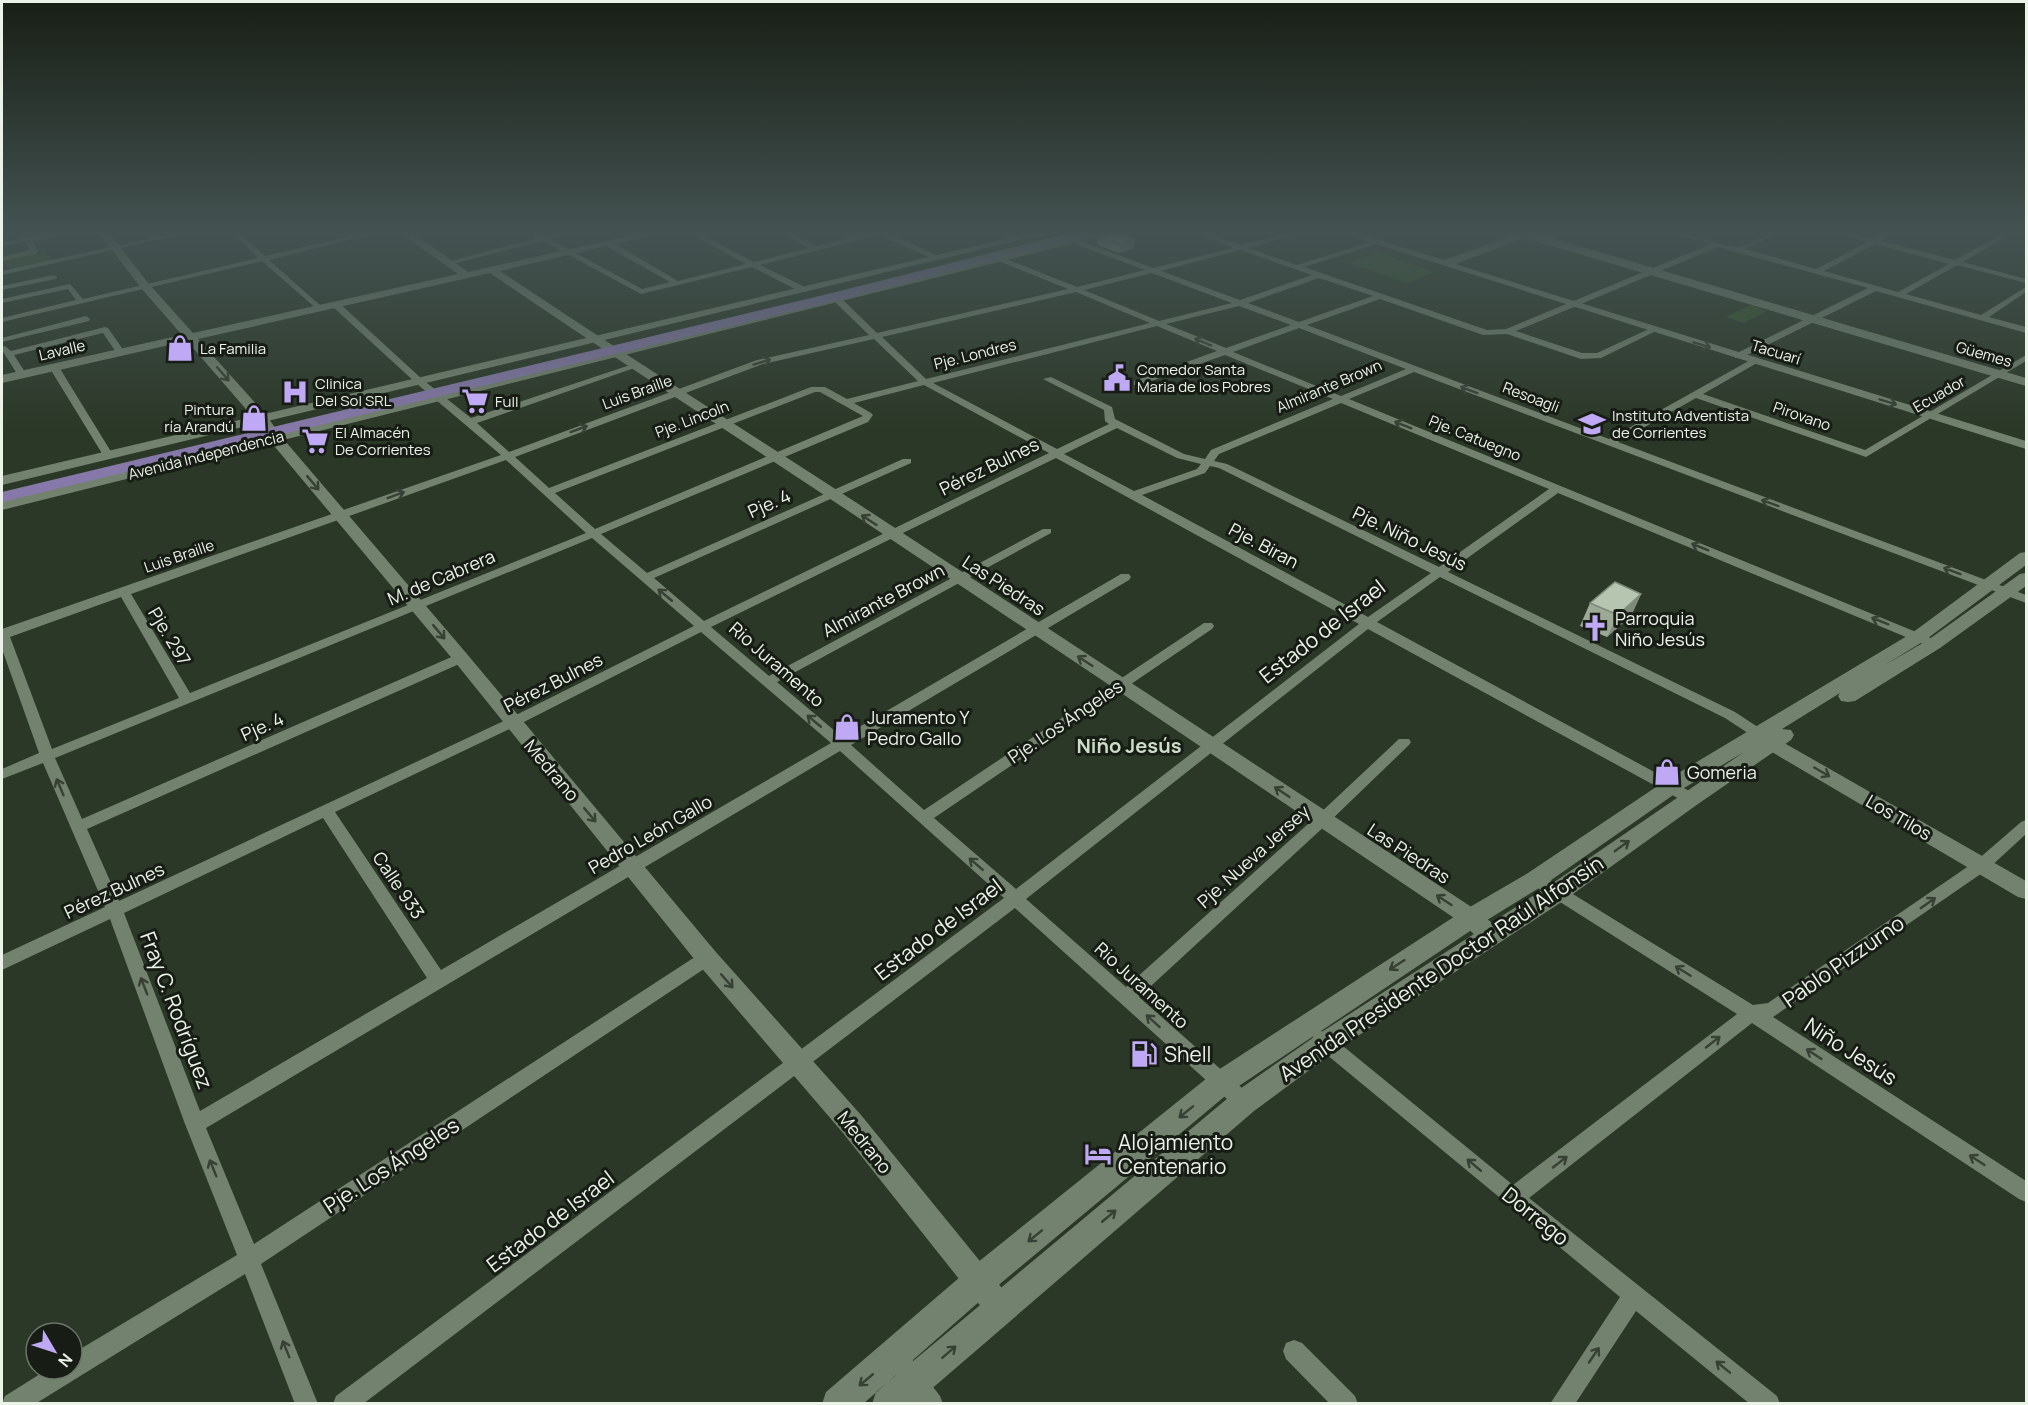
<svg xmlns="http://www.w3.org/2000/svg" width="2028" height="1405" font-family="Manrope,sans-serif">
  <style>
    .green { fill: #335427 }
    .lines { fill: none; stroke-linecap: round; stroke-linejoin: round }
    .minor { fill: #73826e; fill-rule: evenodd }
    .tertiary { fill: #73826e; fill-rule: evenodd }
    .secondary { fill: #73826e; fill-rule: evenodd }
    .trunk { fill: #8679a9; fill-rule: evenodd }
    .wall { fill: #9ca997 }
    .shaded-wall { fill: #7f8a7b }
    .building { fill: #b5c5b0; stroke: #7f8a7b; stroke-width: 1.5 }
    .oneway { stroke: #374034 }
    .labels { text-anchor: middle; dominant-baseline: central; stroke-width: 6; stroke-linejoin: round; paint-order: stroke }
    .far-poi-label { font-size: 15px; fill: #ebf3e8; stroke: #171d15; text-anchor: start }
    .far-street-label { font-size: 15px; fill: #ebf3e8; stroke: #171d15 }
    .street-label { font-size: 18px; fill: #ebf3e8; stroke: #171d15 }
    .poi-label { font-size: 18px; fill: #ebf3e8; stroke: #171d15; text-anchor: start }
    .neighbourhood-label { font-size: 20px; font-weight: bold; fill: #cdddc8; stroke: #171d15 }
    .near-street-label { font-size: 21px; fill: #ebf3e8; stroke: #171d15 }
    .near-poi-label { font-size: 21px; fill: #ebf3e8; stroke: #171d15; text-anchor: start }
  </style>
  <rect width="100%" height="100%" fill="#2b3827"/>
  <path class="green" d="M44,252L52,261L11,270L3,261Z
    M1377,252L1434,272L1407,283L1350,263Z
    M1750,305L1767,311L1744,323L1726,317Z"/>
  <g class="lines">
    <path class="minor" d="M52,233H69L32,241L38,251L36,254L2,261V257L30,250L25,242L2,246V242Z
      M174,233H188L2,275V271Z
      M232,233H240L265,256L364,233H377L269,260L322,307V311H319L262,261L2,322V318L76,300L68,289L2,303V299L70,284L83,299L258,258Z
      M531,233H540L545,236L568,233L550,239L642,289L670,282L606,246V242H612L678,281L746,264L689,233H698L754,262L809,248L780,233H789L817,246L868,233H888L943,258L936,260L879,235L760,265L807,288V292H801L752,267L641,294L543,241L448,265L444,263L537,238Z
      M1195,233H1206L1241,245L1289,233H1301L1248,248L1297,265L1377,240V244L1304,267L1487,330L1506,329L1711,244L1675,233C1692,233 1729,249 1739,247C1754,244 1764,233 1779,233L1745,249L1816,269L1868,242L1837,233H1849L1873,239L1885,233H1894L1881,241L1955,260L2004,233H2013L1963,262L2026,279V283L1957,265L1906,294L1981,315L2026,287V292L1989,317L2026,327V333L1876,291L1741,358H1735V354L1868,288L1718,247L1516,331L1582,353H1597L1651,328L1658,330L1601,358L1581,359L1507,334L1483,335L1380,299L1307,325L1609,439L1754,358L1757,359V363L1703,394L1865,450L2026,355V361L1866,457L1696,398L1618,442L2026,595V603L1414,372L1349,399L1938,641L1940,644L1938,647H1930L1558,493L1448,572L1735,712L1770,735L1772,738L1770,741H1760L1725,718L1440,577L1377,622L1695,794L1697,798L1695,802H1685L1368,629L1026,899L1126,987L1317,816L1399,739H1409L1411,742L1409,745L1327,824L1139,997L1251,1096L1253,1102L1251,1108L1244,1111L1237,1108L1015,908L363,1404H333L336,1396L1004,898L840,751L206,1128L254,1244L701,953L707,951L713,953L715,958L713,963L261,1264L318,1404H295L245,1274L35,1404H2L5,1396L48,1369H72V1354L237,1255L185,1124L110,919L2,970V955L105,907L43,763L2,779V769L39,753L2,649V629L501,455L416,383L333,307V303H339L422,379L471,418L633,364L640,366L477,423L509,452L757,360L869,335L835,302V298H841L877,333L1068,289L1001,262L1000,260L1004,258L1077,287L1145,270L1075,244V240H1078L1153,268L1233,248ZM1875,244L1949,264L1898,292L1824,271ZM1240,250L1312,275L1240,300L1161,271ZM1152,273L1232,303L1159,321L1084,290ZM1319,278L1373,296L1299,322L1248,303ZM1076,292L1150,323L926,379L882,337ZM1239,306L1291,325L1226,348L1166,324ZM1157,326L1217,351L1134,381V385H1140L1225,355L1333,399L1211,450L1205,459L1184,454L1115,419L1112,407L1051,377L1043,379L1104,410L1105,421L1109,424L1057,449L933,383ZM1299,328L1406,369L1341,396L1233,352ZM874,339L918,381L847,399L825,387H811L549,488L515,457L763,364ZM924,385L1049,453L704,621L654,578L911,463V459H903L647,573L601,534L868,422L873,415L871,413L854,403ZM815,392H820L863,416L595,529L555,493ZM1341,403L1549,489L1439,567L1227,464L1214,461L1219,454ZM1117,428L1177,458L1201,464L1197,469L1134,491L1064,454ZM1056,458L1359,624L1016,889L934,818L1212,629L1214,626L1212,623H1204L924,810L851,745L1129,580L1131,577L1129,574H1121L842,737L777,682L1051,533V529H1043L769,676L711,627ZM506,460L586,533L190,693L131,594ZM1210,466L1219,468L1431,573L1368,617L1142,495L1205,473ZM592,538L694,626L508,719L119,901L87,829L466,661L467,658L466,655H456L82,819L55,758ZM121,597L179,698L52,749L10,637ZM701,632L831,743L441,970L335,812L518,725ZM323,818L427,978L200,1111L124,913Z
      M53,275L57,277L56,279L2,290V286Z
      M86,316L90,319L89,321L2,342V338Z
      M105,327L108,328L124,351V355H118L103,333L14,355L27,375L22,378L19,377L2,350V347L5,346L11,351Z
      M51,365L59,367L113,455L112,457L108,458L103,455L49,367Z
      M2026,820V834L1988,869L1773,1017L2026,1181V1202L2019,1199L1752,1023L1529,1198L1777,1396L1780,1404H1750L1636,1311L1575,1404H1550L1620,1297L1315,1045L1312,1039L1315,1033L1321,1031L1327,1033L1513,1185L1737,1014L1530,883L1528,879L1530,875L1536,873L1542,875L1753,1005L1768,1003L1976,861L2021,822Z
      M1294,1340L1302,1343L1355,1396L1358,1404H1330L1286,1359L1283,1351L1286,1343Z
      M895,1345L903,1348L940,1396L943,1404H917L887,1364L884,1356L887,1348Z"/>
    <path class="tertiary" d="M99,233H109L149,284L193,333L458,274L401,233H413L468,272L642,233H661L500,271C619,351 740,427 860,505C1066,640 1273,776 1479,912L1499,929L1502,935L1499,941C1484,947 1474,934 1463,924C1268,792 1073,660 877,530C748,444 618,361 490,273L198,339L267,416L280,435L467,654L715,951L861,1115L1010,1298L1014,1308L1010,1318L1000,1322L990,1318L843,1133L699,965L455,662L270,441L257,422L187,341L2,383V375L182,335L141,288Z
      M1341,233H1357L1444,260L1515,235L1513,233H1535L2026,378V386L1525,238L1455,264L2026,441V449Z
      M1772,736L2026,881V899L2018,897L1765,748L1763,743L1765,738Z"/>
    <path class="secondary" d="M1030,233H1049L2,485V476Z
      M1096,233H1115L2,510V500Z
      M2026,552V565L1924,641L1883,666L1928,640L2020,574L2026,573V586L1940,648L1855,701L1848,702L1841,701L1838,696L1840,693L1782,729L1791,730L1794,735L1791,740L1698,804L1566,899L1335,1051L1254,1111L914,1404H872L876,1392L1234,1093L1317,1035L1550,885L1744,752L1679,791L1544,885L1479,925L1230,1092L989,1293L863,1404H822L826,1392L967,1271L1212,1074L1463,911L1528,873L1665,781L1912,633L2020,553Z"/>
    <path class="trunk" d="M1070,233H1091L1089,236L838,300L2,502V492L836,292Z"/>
  </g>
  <path class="wall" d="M1097,236L1134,248L1119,253L1097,245Z
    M1641,594L1631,616L1607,637L1580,626L1590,603Z"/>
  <path class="shaded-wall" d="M1135,239L1134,248L1119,253L1120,244Z
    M1641,594L1631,616L1607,637L1618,615Z"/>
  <path class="building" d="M1106,233H1119L1135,239L1120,244L1097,236Z
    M1615,582L1641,594L1618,615L1590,603Z"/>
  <defs><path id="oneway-shaft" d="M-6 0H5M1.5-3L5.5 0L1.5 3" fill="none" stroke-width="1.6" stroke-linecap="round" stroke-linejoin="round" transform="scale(1.5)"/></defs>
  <g class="oneway">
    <use href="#oneway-shaft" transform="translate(1203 342) rotate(-157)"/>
    <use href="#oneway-shaft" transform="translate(1702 345) rotate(17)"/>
    <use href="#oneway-shaft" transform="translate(762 362) rotate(-17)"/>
    <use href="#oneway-shaft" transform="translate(223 374) rotate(49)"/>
    <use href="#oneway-shaft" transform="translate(1469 390) rotate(-159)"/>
    <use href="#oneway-shaft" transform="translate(1888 402) rotate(17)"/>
    <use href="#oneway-shaft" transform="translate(1403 425) rotate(-158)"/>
    <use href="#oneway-shaft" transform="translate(579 429) rotate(-20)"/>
    <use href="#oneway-shaft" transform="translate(313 483) rotate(50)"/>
    <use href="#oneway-shaft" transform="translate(396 495) rotate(-20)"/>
    <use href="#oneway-shaft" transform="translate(1770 503) rotate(-160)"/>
    <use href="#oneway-shaft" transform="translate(869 520) rotate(-147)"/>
    <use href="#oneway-shaft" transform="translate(1700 547) rotate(-158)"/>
    <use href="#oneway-shaft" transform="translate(1952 571) rotate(-160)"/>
    <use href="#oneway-shaft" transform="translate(665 595) rotate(-140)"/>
    <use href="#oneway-shaft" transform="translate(1880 621) rotate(-158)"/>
    <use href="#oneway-shaft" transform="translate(439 632) rotate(50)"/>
    <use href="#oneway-shaft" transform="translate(1085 661) rotate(-147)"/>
    <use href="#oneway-shaft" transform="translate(814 721) rotate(-140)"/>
    <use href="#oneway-shaft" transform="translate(1822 772) rotate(30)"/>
    <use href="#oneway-shaft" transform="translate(60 787) rotate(-113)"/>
    <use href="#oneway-shaft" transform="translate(1282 792) rotate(-146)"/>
    <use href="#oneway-shaft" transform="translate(590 815) rotate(50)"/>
    <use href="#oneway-shaft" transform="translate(1622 846) rotate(-36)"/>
    <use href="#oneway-shaft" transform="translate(976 864) rotate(-139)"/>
    <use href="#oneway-shaft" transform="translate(1444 900) rotate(-147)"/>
    <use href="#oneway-shaft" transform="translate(1928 903) rotate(-35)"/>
    <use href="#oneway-shaft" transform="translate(1397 965) rotate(147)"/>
    <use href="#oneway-shaft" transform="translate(1683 971) rotate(-148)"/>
    <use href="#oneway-shaft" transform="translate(727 981) rotate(49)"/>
    <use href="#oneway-shaft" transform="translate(144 986) rotate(-111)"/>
    <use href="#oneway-shaft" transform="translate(1153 1021) rotate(-138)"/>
    <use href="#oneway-shaft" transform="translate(1713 1042) rotate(-38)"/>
    <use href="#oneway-shaft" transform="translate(1814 1054) rotate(-147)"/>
    <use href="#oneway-shaft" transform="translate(1186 1112) rotate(141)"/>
    <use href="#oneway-shaft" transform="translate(1977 1160) rotate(-147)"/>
    <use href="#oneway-shaft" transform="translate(1560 1162) rotate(-38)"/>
    <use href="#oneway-shaft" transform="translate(1474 1165) rotate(-140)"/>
    <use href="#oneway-shaft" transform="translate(213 1168) rotate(-112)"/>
    <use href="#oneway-shaft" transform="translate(1109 1216) rotate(-40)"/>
    <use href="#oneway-shaft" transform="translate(1035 1236) rotate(141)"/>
    <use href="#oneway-shaft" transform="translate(286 1349) rotate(-112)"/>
    <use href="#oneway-shaft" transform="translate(949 1352) rotate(-41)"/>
    <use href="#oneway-shaft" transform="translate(1594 1355) rotate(-56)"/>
    <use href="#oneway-shaft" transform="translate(1723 1367) rotate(-141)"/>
    <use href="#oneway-shaft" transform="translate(866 1380) rotate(140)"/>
  </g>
  <linearGradient id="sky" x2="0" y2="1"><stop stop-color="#181f15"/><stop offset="0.54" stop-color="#445352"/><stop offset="1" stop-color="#445352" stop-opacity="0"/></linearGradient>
  <rect width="2028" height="430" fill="url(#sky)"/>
  <defs>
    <symbol id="shop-bare" viewBox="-9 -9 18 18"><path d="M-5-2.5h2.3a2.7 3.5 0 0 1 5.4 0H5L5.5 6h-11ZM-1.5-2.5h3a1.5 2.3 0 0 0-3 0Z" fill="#bfa8f4" stroke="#171d15" stroke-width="2.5" paint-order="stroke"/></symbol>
    <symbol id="civic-bare" viewBox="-9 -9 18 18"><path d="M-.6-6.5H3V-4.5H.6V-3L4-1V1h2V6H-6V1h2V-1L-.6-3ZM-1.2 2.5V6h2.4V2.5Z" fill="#bfa8f4" stroke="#171d15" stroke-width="2.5" paint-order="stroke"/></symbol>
    <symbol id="hospital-bare" viewBox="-9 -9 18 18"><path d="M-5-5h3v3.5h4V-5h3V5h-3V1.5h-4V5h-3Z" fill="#bfa8f4" stroke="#171d15" stroke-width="2.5" paint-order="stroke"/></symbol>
    <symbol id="supermarket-bare" viewBox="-9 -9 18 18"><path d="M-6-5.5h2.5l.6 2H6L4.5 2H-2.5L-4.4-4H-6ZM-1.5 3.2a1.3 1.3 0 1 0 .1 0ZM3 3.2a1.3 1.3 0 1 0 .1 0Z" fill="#bfa8f4" stroke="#171d15" stroke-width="2.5" paint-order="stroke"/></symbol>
    <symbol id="school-bare" viewBox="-9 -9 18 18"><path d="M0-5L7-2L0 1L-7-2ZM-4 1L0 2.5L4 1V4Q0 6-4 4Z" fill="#bfa8f4" stroke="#171d15" stroke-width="2.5" paint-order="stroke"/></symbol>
    <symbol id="church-bare" viewBox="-9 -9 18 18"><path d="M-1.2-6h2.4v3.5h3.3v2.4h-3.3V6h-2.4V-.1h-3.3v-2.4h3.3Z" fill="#bfa8f4" stroke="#171d15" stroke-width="2.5" paint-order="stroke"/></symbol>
    <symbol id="fuel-bare" viewBox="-9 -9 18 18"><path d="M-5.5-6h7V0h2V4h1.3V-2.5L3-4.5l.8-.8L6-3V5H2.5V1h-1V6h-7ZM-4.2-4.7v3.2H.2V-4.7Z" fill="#bfa8f4" stroke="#171d15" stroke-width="2.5" paint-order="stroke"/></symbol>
    <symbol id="hotel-bare" viewBox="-9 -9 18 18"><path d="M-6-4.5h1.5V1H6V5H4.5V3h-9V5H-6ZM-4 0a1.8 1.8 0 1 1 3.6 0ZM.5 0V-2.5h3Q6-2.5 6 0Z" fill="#bfa8f4" stroke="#171d15" stroke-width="2.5" paint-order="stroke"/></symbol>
  </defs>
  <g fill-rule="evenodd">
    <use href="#shop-bare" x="161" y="329" width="38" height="38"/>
    <use href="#civic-bare" x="1098" y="359" width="38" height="38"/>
    <use href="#hospital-bare" x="276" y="373" width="38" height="38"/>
    <use href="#supermarket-bare" x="456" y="382" width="38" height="38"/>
    <use href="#shop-bare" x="235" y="399" width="38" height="38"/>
    <use href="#school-bare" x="1573" y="405" width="38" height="38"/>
    <use href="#supermarket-bare" x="296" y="422" width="38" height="38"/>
    <use href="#church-bare" x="1576" y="609" width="38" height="38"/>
    <use href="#shop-bare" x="828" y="708" width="38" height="38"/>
    <use href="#shop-bare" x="1648" y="753" width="38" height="38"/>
    <use href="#fuel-bare" x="1125" y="1035" width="38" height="38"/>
    <use href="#hotel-bare" x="1079" y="1135" width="38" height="38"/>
  </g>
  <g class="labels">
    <g class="far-poi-label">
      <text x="200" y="348">La Familia</text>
      <text x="1137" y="369">Comedor Santa<tspan x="1137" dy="17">Maria de los Pobres</tspan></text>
      <text x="315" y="383">Clinica<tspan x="315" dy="17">Del Sol SRL</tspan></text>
      <text x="495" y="401">Full</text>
      <text x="234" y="409" text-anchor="end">Pintura<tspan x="234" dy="17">ría Arandú</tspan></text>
      <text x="1612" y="415">Instituto Adventista<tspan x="1612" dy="17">de Corrientes</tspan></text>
      <text x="335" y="432">El Almacén<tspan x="335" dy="17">De Corrientes</tspan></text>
    </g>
    <g class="far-street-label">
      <text transform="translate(62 350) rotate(-13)">Lavalle</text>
      <text transform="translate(1776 352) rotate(17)">Tacuarí</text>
      <text transform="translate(975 354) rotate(-14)">Pje. Londres</text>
      <text transform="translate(1984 354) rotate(16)">Güemes</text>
      <text transform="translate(1329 386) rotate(-23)">Almirante Brown</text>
      <text transform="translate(637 392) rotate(-20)">Luis Braille</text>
      <text transform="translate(1939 394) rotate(-30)">Ecuador</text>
      <text transform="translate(1531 397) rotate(21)">Resoagli</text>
      <text transform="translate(1802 416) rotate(19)">Pirovano</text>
      <text transform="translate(692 419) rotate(-21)">Pje. Lincoln</text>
      <text transform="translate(1475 438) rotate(22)">Pje. Catuegno</text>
      <text transform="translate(206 455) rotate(-14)">Avenida Independencia</text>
      <text transform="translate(179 556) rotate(-19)">Luis Braille</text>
    </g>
    <g class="street-label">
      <text transform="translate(989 466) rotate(-26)">Pérez Bulnes</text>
      <text transform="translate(769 503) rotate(-24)">Pje. 4</text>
      <text transform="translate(1410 538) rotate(26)">Pje. Niño Jesús</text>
      <text transform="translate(1264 545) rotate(28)">Pje. Biran</text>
      <text transform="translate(441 577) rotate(-23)">M. de Cabrera</text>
      <text transform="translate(1004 585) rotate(33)">Las Piedras</text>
      <text transform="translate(883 600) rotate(-28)">Almirante Brown</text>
      <text transform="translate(170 636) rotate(59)">Pje. 297</text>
      <text transform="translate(777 664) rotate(41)">Rio Juramento</text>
      <text transform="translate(553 682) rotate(-27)">Pérez Bulnes</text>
      <text transform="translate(1065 721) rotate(-34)">Pje. Los Ángeles</text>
      <text transform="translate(262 726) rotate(-24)">Pje. 4</text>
      <text transform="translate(552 770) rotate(50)">Medrano</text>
      <text transform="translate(1899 817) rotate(30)">Los Tilos</text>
      <text transform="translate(650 834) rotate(-30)">Pedro León Gallo</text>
      <text transform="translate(1409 853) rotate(33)">Las Piedras</text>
      <text transform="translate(1253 856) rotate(-42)">Pje. Nueva Jersey</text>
      <text transform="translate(399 885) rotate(56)">Calle 933</text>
      <text transform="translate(114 890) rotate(-25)">Pérez Bulnes</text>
      <text transform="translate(1142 985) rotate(42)">Rio Juramento</text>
      <text transform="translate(865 1142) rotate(51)">Medrano</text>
    </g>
    <g class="poi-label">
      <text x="1615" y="618">Parroquia<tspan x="1615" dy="21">Niño Jesús</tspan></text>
      <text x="867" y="717">Juramento Y<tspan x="867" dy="21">Pedro Gallo</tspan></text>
      <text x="1687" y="772">Gomeria</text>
    </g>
    <g class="neighbourhood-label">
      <text x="1129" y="745">Niño Jesús</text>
    </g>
    <g class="near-street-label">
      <text transform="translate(1322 631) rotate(-38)">Estado de Israel</text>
      <text transform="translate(938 929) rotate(-37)">Estado de Israel</text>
      <text transform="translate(1843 961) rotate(-35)">Pablo Pizzurno</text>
      <text transform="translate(1441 968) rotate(-34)">Avenida Presidente Doctor Raúl Alfonsín</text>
      <text transform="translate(177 1010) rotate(69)">Fray C. Rodríguez</text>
      <text transform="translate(1851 1051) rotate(33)">Niño Jesús</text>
      <text transform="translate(391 1165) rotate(-33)">Pje. Los Ángeles</text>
      <text transform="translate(1536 1216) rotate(39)">Dorrego</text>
      <text transform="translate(550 1221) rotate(-37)">Estado de Israel</text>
    </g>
    <g class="near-poi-label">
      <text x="1164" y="1054">Shell</text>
      <text x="1118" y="1142">Alojamiento<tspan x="1118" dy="24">Centenario</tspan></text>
    </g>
  </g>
  <rect width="2028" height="1405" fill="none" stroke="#ebf3e8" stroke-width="6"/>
  <g transform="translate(54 1351) rotate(129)"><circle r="28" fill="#171d15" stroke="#6c7369" stroke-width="1.5"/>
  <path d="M0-4.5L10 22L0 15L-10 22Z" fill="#bfa8f4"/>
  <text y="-9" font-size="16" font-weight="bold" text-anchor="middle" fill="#ebf3e8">N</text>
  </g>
</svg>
